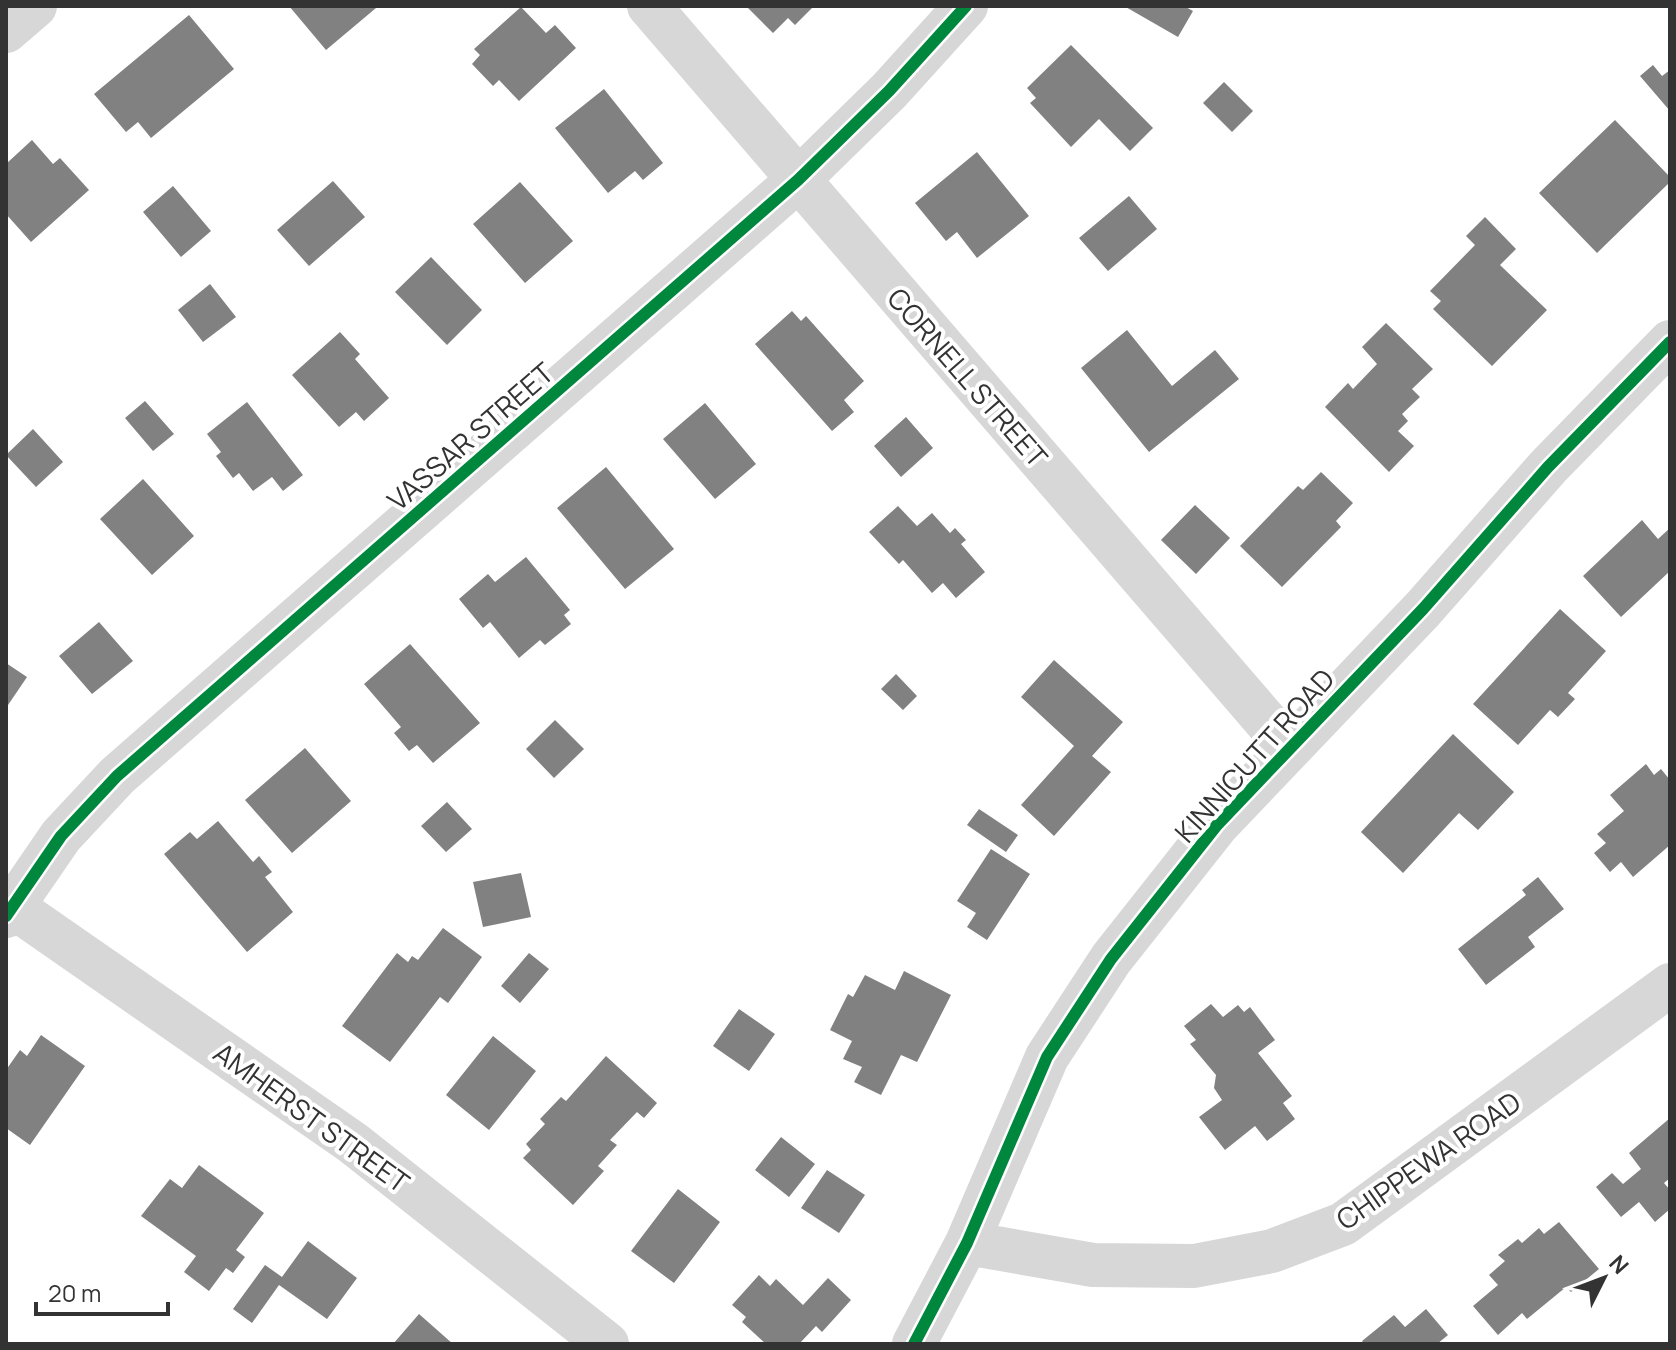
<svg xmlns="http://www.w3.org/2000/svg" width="1676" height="1350" font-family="Manrope,sans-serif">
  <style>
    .building { fill: #818181 }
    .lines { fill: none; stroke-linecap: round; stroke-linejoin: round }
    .minor { stroke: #d7d7d7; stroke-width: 44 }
    .cycleway-casing { stroke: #fff; stroke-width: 17 }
    .cycleway { stroke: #00873e; stroke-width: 12 }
    .labels { text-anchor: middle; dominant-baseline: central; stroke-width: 8; stroke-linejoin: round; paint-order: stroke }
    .street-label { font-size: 28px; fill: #333; stroke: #fff }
  </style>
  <rect width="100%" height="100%" fill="#fff"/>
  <path class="building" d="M289,6H374L376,8L326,50Z
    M746,6H814L795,25L788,18L773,33Z
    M1124,6H1184L1193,11L1178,37Z
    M521,7L546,33L555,25L576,48L519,101L499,80L493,86L472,64L480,55L474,49Z
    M189,15L234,69L151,138L138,122L126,132L94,94Z
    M1071,45L1153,128L1130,151L1099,119L1071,147L1030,103L1036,98L1027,88Z
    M1653,65L1662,76L1670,70V111L1640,76Z
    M1224,82L1253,111L1232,132L1203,103Z
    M604,89L663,163L643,180L635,171L608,193L555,128Z
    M1615,120L1670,177V182L1597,253L1539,193Z
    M32,140L53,164L60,158L89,190L31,242L6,214V164Z
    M977,152L1029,216L977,258L957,232L946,241L915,203Z
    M333,181L365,217L309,266L277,230Z
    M520,182L573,241L525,283L473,224Z
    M173,186L211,231L181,257L143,212Z
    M1129,196L1157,229L1108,271L1079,238Z
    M1485,217L1516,249L1500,265L1547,310L1492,366L1433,309L1441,301L1430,291L1475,245L1466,236Z
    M431,257L482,310L447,345L395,292Z
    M210,284L236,317L203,342L178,310Z
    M792,311L801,321L806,316L864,381L844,400L854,412L832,431L755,344Z
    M1386,323L1433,369L1412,389L1420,397L1402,414L1408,421L1398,431L1414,446L1389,472L1325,407L1348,383L1353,389L1377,364L1362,347Z
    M1127,330L1172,386L1215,350L1239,379L1149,452L1081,368Z
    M340,332L360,354L355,359L389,398L364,421L356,412L339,427L292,375Z
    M145,401L174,434L153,451L125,418Z
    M247,402L303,475L283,491L272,477L253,491L239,473L233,478L216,456L221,452L207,434Z
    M705,403L756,464L715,499L663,439Z
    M906,417L933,448L901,477L874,446Z
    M33,429L63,462L36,487L6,455Z
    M606,467L674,549L625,589L557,508Z
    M1321,472L1353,503L1336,521L1341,527L1282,587L1240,546L1298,486L1303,490Z
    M143,479L194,536L152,575L100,519Z
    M1195,505L1230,538L1196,574L1161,540Z
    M898,506L917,526L932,513L950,533L955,528L966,540L961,544L985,572L956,598L943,583L932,593L903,560L899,564L869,532Z
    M1642,520L1658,539L1670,528V571L1621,617L1583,576Z
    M526,557L570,610L564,615L571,624L545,645L540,640L519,658L490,622L483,628L459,599L488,574L495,582Z
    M1560,609L1606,651L1568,693L1575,699L1558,717L1550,710L1518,745L1473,704Z
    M99,622L133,661L92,694L59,656Z
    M410,644L480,723L433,763L417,745L409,751L394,733L401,727L364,684Z
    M1054,660L1123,722L1092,756L1111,772L1054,836L1021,805L1074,746L1021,697Z
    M6,663L27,677L6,708Z
    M896,674L917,696L903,710L881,689Z
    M555,720L584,749L554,778L526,749Z
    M1453,734L1514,792L1478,830L1459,813L1403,873L1361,832Z
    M305,748L351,801L292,853L245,800Z
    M1646,764L1654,775L1661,769L1670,780V845L1633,877L1621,862L1610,872L1594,853L1606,843L1597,834L1624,811L1610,795Z
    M447,802L472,829L446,852L421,826Z
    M979,809L1018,835L1006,852L967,825Z
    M218,821L253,862L259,856L272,872L265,877L293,912L247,952L164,854L190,832L197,839Z
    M991,849L1030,874L987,940L967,927L976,913L957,901Z
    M521,873L531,917L483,927L473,882Z
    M1538,877L1564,909L1528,937L1535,947L1486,985L1458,949L1526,895L1522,890Z
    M443,928L482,957L448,1003L440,997L390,1062L342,1026L397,953L408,962L412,956L418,960Z
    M529,953L549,969L520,1003L501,986Z
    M904,971L951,995L917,1062L901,1055L881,1095L854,1082L862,1067L843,1059L852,1041L830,1030L848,994L853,997L865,975L895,990Z
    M1211,1004L1223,1017L1238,1005L1244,1012L1250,1007L1275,1040L1258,1053L1292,1096L1283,1103L1295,1119L1267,1141L1255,1126L1225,1150L1199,1117L1222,1100L1214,1088L1216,1075L1190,1044L1196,1040L1184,1026Z
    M739,1009L775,1034L749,1071L713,1046Z
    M41,1035L85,1066L30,1145L6,1128V1070L20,1050L27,1056Z
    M493,1036L536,1071L489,1130L446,1095Z
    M606,1056L657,1103L644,1118L637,1112L610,1140L617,1145L598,1166L604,1171L573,1205L523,1158L531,1150L526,1144L545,1124L540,1119L561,1097L566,1101Z
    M1670,1118V1178L1664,1183L1670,1190V1209L1655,1222L1639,1202L1621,1217L1596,1187L1612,1173L1623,1184L1641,1169L1629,1153Z
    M781,1137L815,1164L789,1197L755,1170Z
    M199,1165L264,1213L236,1250L245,1257L233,1273L226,1268L209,1291L184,1272L196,1256L141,1216L170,1179L182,1188Z
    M827,1170L865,1195L839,1233L801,1208Z
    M678,1189L720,1222L674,1283L631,1251Z
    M1559,1222L1599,1269L1571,1292L1566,1287L1527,1319L1522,1313L1498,1335L1473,1306L1498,1285L1489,1275L1505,1261L1498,1255L1518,1239L1522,1243L1539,1228L1544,1234Z
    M308,1241L357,1278L327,1319L279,1285L252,1323L233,1309L265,1265L282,1277Z
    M759,1275L770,1286L776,1279L803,1305L828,1278L851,1300L822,1332L816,1326L799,1344H766L742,1322L746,1317L732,1305Z
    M1426,1309L1448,1335L1437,1344H1364L1362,1341L1394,1315L1405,1327Z
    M419,1314L453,1344H393Z"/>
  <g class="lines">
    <path class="minor" d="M649,6L1289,748
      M6,31L35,6
      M6,902L353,1143L607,1344
      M6,916L61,836L117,776L798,180L889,91L966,6
      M967,1243L1093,1265L1194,1266L1272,1251L1343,1224L1670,985
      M914,1344L967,1243L1047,1057L1111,959L1217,825L1423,609L1548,467L1670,342"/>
    <defs>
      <path id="cycleway" d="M6,916L61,836L117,776L798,180L889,91L966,6
        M914,1344L967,1243L1047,1057L1111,959L1217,825L1423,609L1548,467L1670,342"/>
    </defs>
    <use href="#cycleway" class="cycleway-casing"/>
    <use href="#cycleway" class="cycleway"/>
  </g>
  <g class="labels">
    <g class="street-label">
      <text transform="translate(968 377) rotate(49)">CORNELL STREET</text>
      <text transform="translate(470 436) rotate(-41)">VASSAR STREET</text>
      <text transform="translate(1254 755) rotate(-48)">KINNICUTT ROAD</text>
      <text transform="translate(312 1117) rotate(36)">AMHERST STREET</text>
      <text transform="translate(1428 1160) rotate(-35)">CHIPPEWA ROAD</text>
    </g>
  </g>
  <rect width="1676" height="1350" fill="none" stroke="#333333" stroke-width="16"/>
  <g transform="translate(1604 1278) rotate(48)" stroke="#ffffff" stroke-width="6" paint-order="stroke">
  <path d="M0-6L14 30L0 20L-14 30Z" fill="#333333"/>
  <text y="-12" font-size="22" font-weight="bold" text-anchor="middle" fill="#333333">N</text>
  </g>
  <path d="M36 1302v12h132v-12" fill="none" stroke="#333333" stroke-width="4"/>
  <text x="48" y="1302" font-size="24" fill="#333333" stroke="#ffffff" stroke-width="6" paint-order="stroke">20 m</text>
</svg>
